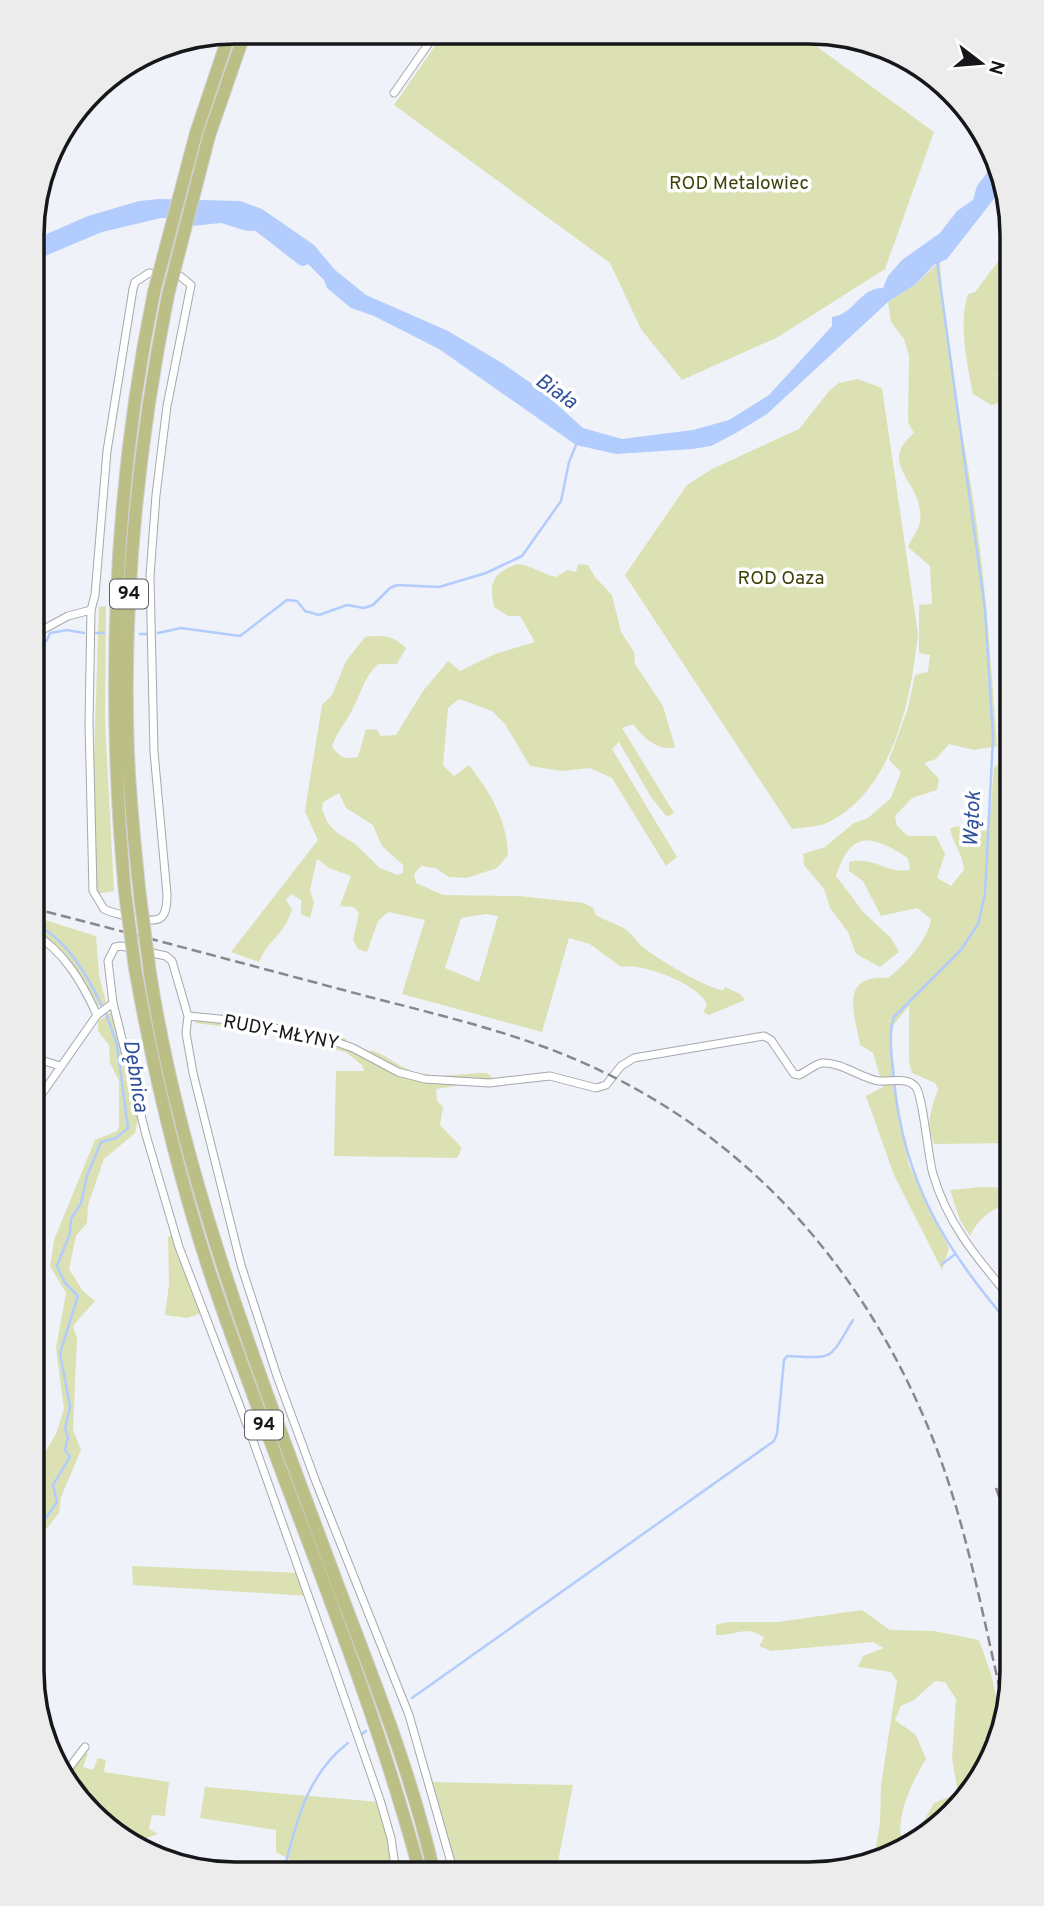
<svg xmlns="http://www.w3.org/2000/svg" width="1044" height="1906" font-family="Overpass,sans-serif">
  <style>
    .green { fill: #dce1b3; fill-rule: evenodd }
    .water { fill: #b2ccfe }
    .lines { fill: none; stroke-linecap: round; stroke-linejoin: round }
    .stream { stroke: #b2ccfe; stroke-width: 2.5 }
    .river { stroke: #b2ccfe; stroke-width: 14 }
    .street-casing { stroke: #a5a8ae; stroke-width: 9 }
    .primary-casing { stroke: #d0d1d1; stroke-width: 14 }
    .street { stroke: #fff; stroke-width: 7 }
    .primary { stroke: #bbbf86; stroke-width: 12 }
    .rail { stroke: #86888c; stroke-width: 2.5; stroke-dasharray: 10 5; stroke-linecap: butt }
    .primary-bridge-casing { stroke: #d0d1d1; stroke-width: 14; stroke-linecap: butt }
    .primary-bridge { stroke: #bbbf86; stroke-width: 12 }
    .labels { text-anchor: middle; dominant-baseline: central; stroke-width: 7; stroke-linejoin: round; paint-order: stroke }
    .shield { fill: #fff; stroke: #5c5d5f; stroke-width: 2 }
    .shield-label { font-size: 18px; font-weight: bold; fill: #16171a }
    .park-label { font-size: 19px; fill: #3e4108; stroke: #fff }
    .street-label { font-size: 19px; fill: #16171a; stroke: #fff }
    .water-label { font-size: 21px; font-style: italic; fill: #2e5099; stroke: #fff }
    .rim { fill: none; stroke: #16171a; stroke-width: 3.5 }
  </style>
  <rect width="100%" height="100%" fill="#eff2f8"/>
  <path class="green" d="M444,33L801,35L934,132L885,269L778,337L682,380L641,329L610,263L394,105Z
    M1003,255L1012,268V360L1011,362L1001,361L997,377L1008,381L1002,402L991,405L973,394C967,363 958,325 968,294L975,292Z
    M940,261C944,344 962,424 974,505C986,585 991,665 997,746L974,750L949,744L936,759L924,763L939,779L937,790L912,798L895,816L897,826L908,836H936L945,854L937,878L951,886L964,870C963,854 953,844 950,828L965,825L975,832L989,830L994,767L1012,757V1143L934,1144C925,1124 931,1110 938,1089L935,1083L912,1073L909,1061V1006L894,1024L890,1039L894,1081L909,1165L949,1248L942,1270L894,1175L866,1096L883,1087L873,1053L860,1045C855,1014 838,974 888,978C905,965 928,940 931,919L917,908L881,916L863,881L849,871V862C876,856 885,874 910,870L908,858C871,834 851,830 836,876L864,913L891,938L899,952L880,967L856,954L848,932L830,908L824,889L804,865L803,854L825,847L854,823L868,818L891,798L901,772L889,760L908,708L915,675L928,672L930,655L919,653V605L932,604L930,566L908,547C911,539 919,529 920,522C925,481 875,466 914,433L908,422L909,356L904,339L891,322L888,302L916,284Z
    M858,379L882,388L918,634C911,698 894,789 829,822C819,827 803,827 792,829L625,575L687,485L712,469L799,429L830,390L839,383Z
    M517,564C532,565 541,574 556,577L568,570L576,572L578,564L588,565L595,577L612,595L621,632L634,652L635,664L663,706L675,747C658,752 643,737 633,724L622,728L674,813L667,817L651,797L619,742L612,749L677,857L666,866L612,778L590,768L562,771L530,766L505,724L492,711L459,699L448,708L443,765L454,776L469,765C490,793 507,819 508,855L497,868L467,878L449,877L435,868L421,866L414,874L416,883L443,895L519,896L584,903L593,908L596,915C605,921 616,923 625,929C633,934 637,943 644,948C656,958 709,990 723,990L725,987L740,994L745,1000L709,1015L703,1012L707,1005C701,985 641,962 621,967L590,944L569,938L542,1032L402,994L425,920L388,912L378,921L367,952L358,949L353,940L359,913L354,907L340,906L351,876L329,868L317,859L310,890L314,903L310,918L301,914V900L291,894L286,900L292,909C284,937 270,936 259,962L231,952L318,840L305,812L306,804L322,705L332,695L346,661L365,637C382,635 393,635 406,648L397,664H378C363,678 361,695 351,712C345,724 337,732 332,746C339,757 345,760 358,757L366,729L377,730L381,736L396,735L423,691L448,661L460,671L495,654L535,642L520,616H508L494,607C489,582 492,574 517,564ZM339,793L346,808L373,825L382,846L403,865V873L397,875L380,868L354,843L337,833L327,822L322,809L323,802ZM486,914L498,916L479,982L445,968L461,918Z
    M106,606L105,721L114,891L97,894L93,788L99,607Z
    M32,916L96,936L99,975L106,1003L96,1007C81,976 64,946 32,929Z
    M110,1013L115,1014L138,1119L135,1133L104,1159L88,1205L87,1223L76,1236L69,1269L83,1291L95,1301L73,1326L77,1338L73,1430L81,1450L61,1497L59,1513L39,1538L32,1566V1520L39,1506L41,1486L34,1483L32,1487V1455L44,1454L56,1434L64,1409L56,1348L66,1293L50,1266L52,1255L54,1240L95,1140L117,1131L119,1126V1081L110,1063L109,1045L98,1031V1021Z
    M196,1018L320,1030L346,1039L349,1045L366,1055L371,1050C387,1055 400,1068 415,1072C438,1079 464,1073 487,1073L495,1080L436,1089L437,1101L443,1107L440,1125L462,1148L457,1158L334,1156L336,1071H364L362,1065L346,1052L295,1042L261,1031L195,1023Z
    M982,1187L1011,1188L1012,1202C993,1208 979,1217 970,1236L960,1220L950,1190Z
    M174,1234L202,1313L187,1318L165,1315L169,1284L168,1237Z
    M132,1566L300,1573L308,1596L133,1585Z
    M862,1610L890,1630L934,1631L979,1640L992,1677L1000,1716L971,1795L917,1833L934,1803L958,1793L952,1758L956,1699L945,1682L935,1681L914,1700L901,1706L895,1720L916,1735L926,1759C912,1782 895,1816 902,1844L873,1864L880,1823L881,1785L897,1681L891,1672L858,1667L863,1656L884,1648L873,1642L771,1651L759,1646L764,1638C749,1624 734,1636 716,1635V1625L727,1622H778Z
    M81,1752L88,1754L83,1767L93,1770L98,1758L106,1760L104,1772L169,1782L165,1816L152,1815L149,1829L158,1834L146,1838L147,1844L167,1850L163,1852L102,1824L104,1816L100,1810L91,1809L65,1771Z
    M430,1782L573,1785L557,1867L553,1872L457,1868Z
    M205,1787L380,1802L394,1867L290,1860L276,1852V1830L200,1818Z"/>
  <path class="water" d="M996,161L1002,169L1004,186L947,259L934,265L916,284L888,302L767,414L736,433L711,446L692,449L616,454L576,445L439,349L374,316L351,308L327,288L324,280L309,265L266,230L247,231L221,223L192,226L170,218H161L102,232L33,261V240L88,216L139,201L159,199L240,201L262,209L314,245L335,270L366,295L448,331L502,363L541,390L583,428L622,439L693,430L729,420L769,395L832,326V317C855,314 859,288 883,288L888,276L902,260L940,233L957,211L973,200L977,186Z"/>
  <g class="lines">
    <path class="stream" d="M937,261L985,609L993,738L985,894L978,924L961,950L894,1017C887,1038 893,1060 894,1081C904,1183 946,1251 1012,1327
      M94,633H104
      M158,633L181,628L240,636L287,600L297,601L305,611L319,615L347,605L364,608L373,605L390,588L397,585L439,587L486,573L522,556L561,501L569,462L576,445
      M140,634H147
      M33,652L47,640L50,633L67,630L84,633
      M32,923C66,937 87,975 102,1006
      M942,1264L954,1255
      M32,1559L36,1532L57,1502L53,1485L70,1457L65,1450L68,1437L65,1429L70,1407L60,1353L78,1296L65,1283L57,1266L70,1233L71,1219L81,1203L87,1176L101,1142L116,1138L128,1128L117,1045L106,1013
      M412,1698L774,1441L777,1434L784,1360L787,1356C836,1358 828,1361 853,1320
      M362,1734L366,1731
      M283,1873C296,1824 306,1775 348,1743"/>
    <path class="river" d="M253,220L303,259"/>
    <defs>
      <path id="street" d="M793,37L794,35
        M394,93L436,33
        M149,273L180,276L191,285L167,406L156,495L150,576L154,752L167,894C167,925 157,922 131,917C122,915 112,913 104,909L93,891L89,723L91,610L95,595L107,451L133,289L135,282Z
        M33,635L68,616L91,610
        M32,932C64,951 82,982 97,1015
        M113,1003L146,1135L179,1247L252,1438L334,1668L380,1800L391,1838L396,1873
        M188,1016L186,1033L193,1073L241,1265L277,1376L316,1482L409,1715L454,1873
        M32,1057L60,1066
        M32,1108L97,1015L113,1003L108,961L115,947L121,946L166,956L172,961L188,1016L240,1021L325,1038L353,1048L398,1072L425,1079L489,1083L550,1076L596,1088L606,1085L621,1066L634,1058L764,1036L771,1040L794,1074L799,1075C806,1072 815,1064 822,1063C842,1062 860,1078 879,1081C890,1082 906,1077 915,1086C923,1093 928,1158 933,1174C948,1226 979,1260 1012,1300
        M66,1772L85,1747"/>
      <path id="primary" d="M196,133L230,32
        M209,136L245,32
        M125,893C106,691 113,491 154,292
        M140,896C135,849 130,801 128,753C122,599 138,446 168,295
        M135,968C153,1070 177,1171 209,1270C276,1472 365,1667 420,1873
        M150,973C183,1184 263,1383 337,1583C373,1678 412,1774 434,1873"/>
    </defs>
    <use href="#street" class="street-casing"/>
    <use href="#primary" class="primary-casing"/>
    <use href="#street" class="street"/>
    <use href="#primary" class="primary"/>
    <path class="rail" d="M32,908C137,935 242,963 347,991C414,1009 482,1024 547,1048C727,1115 855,1251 928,1427C965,1515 982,1614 1004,1707
      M996,1488L1012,1533"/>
    <defs>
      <path id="primary-bridge" d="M154,292L196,133
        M168,295L209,136
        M125,893L135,968
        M140,896L150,973"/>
    </defs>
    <use href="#primary-bridge" class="primary-bridge-casing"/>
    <use href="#primary-bridge" class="primary-bridge"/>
  </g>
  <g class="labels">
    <g class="shield">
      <rect x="110" y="579.5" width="38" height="29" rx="5"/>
      <rect x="245" y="1410.5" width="38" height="29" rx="5"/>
    </g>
    <g class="shield-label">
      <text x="129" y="594">94</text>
      <text x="264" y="1425">94</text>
    </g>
    <g class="park-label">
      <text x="739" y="184">ROD Metalowiec</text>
      <text x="781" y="579">ROD Oaza</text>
    </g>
    <g class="street-label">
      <text transform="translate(281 1033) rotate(11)">RUDY-MŁYNY</text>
    </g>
    <g class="water-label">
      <text transform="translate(556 392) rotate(35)">Biała</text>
      <text transform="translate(973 819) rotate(-87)">Wątok</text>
      <text transform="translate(135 1076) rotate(81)">Dębnica</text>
    </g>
  </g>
  <path d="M0 0H1044V1906H0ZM235 44H809A191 191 0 0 1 1000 235V1671A191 191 0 0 1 809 1862H235A191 191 0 0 1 44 1671V235A191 191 0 0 1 235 44Z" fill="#ececed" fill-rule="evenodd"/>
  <path class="rim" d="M235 44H809A191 191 0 0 1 1000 235V1671A191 191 0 0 1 809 1862H235A191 191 0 0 1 44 1671V235A191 191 0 0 1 235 44Z"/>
  <g transform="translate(981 63) rotate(106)" stroke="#ffffff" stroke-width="5" paint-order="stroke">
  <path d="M0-5L12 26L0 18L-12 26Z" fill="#16171a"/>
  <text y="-10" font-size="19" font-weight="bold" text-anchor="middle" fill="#16171a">N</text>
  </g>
</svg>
